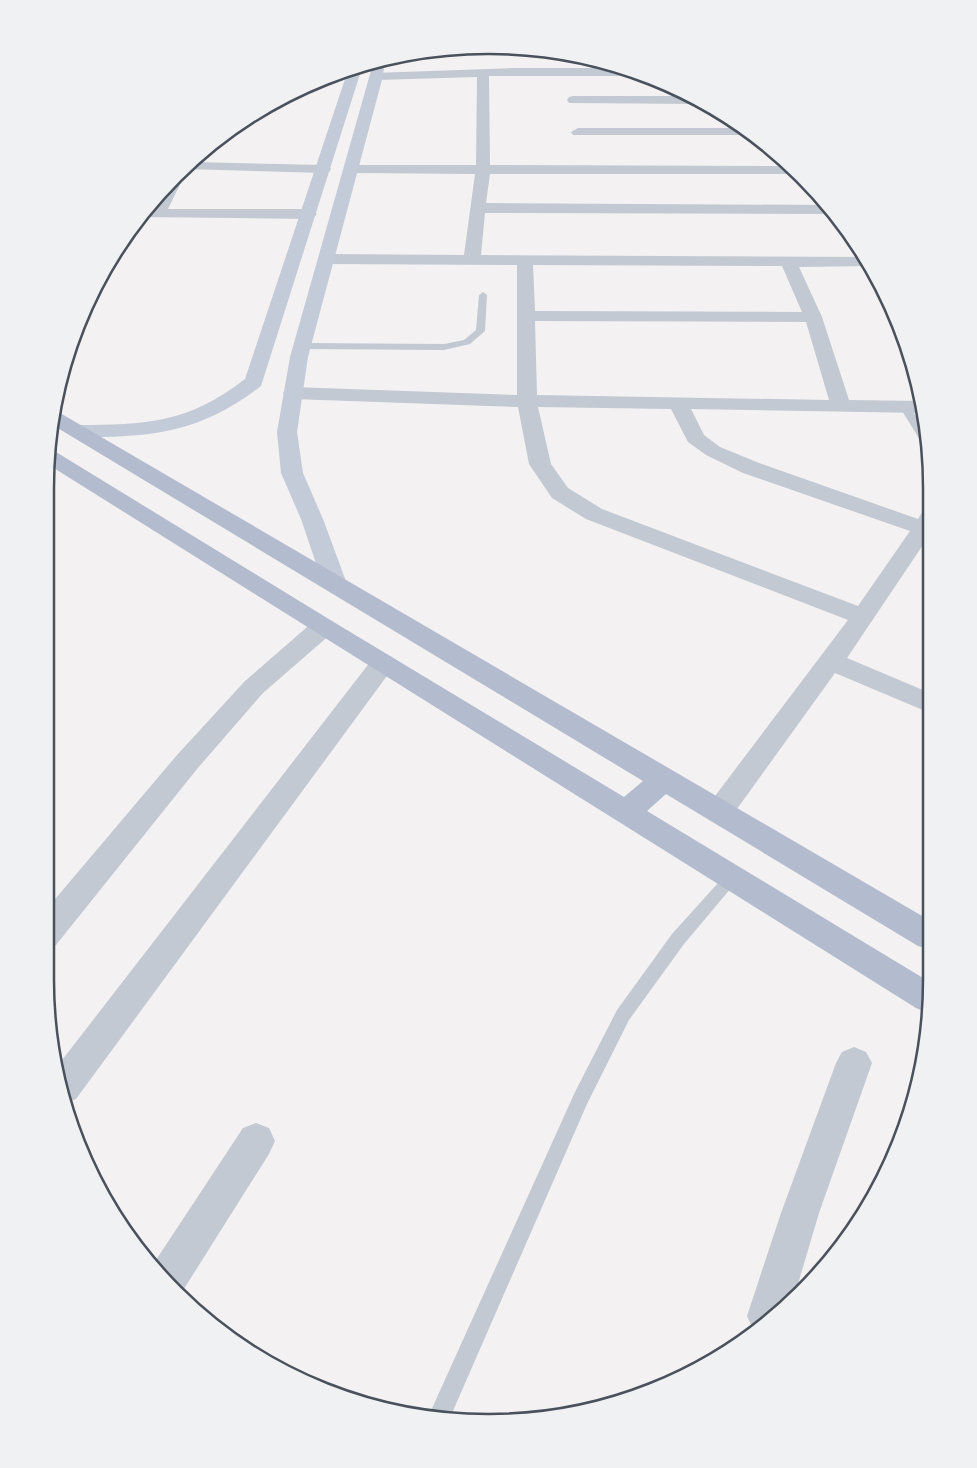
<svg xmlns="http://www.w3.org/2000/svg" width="977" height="1468" font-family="Roboto,sans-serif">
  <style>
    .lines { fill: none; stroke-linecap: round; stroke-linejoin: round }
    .service { fill: #c2c9d2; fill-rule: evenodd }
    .minor { fill: #c2c9d2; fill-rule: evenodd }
    .secondary { fill: #c4cbd8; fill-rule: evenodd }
    .primary { fill: #b2bcce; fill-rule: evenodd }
    .rim { fill: none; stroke: #49515d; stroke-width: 2.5 }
  </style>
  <rect width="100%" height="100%" fill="#f3f1f1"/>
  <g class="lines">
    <path class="service" d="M483,292L487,295L485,331L470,344L444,350L302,349L297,346L302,343L444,344L464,340L476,330L479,295Z
      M904,403L908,404L927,434L929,449L925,448L899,406Z
      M732,871L737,873L740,877L737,881L684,944L629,1020L587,1104L449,1420L429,1415L575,1092L617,1010L672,934L727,873Z"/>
    <path class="minor" d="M514,68H630L643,74L638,76H489L490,165L791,166L798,174H490L486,203L828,205L836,214L485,213L481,255L864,257L870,266L799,267L822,317L849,400L921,401L922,413L691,409L704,435L720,447L759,463L918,519L923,511L931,509V533L847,658L930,693V713L835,673L729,820L719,823L709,820L704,812L709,804L848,620L586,519L552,498L529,464L518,407L293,399L286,397L283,393L286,389L293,387L517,395V265L326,264L320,262L318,259L320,256L326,254L464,255L475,174L351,173L346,172L344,169L346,166L351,165H476L477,77L377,80L373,79L371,76L373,73ZM533,265L782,266L802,312L535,311ZM535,321L806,322L829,400L537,395ZM538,407L671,409L688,442L706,455L743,473L910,531L858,606L602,509L568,488L551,464Z
      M346,70L358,71L360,74L354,78L332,76Z
      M573,96H692L705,102L700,104L569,103L567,100L569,97Z
      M578,128H743L753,135H573L571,132Z
      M192,162L324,165L329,166L331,169L329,172L324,173L184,169Z
      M180,172L184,176L168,209H309L314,211L317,214L314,217L309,219L141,217L147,208H153L163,188Z
      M323,619L332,621L336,627L332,633L263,693L197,769L56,945L45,948V911L177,755L245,681L314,621Z
      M383,654L392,657L396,663L392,669L76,1099L65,1103L59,1064L374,657Z
      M854,1047L866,1052L872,1063L819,1213L795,1294L753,1329L747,1316L781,1213L836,1063L842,1052Z
      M256,1123L269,1128L275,1141L269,1154L182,1292L154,1263L243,1128Z"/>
    <path class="secondary" d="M385,58L383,76L308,357L297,432L303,473L323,519L347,584L343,589L335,592L327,589L323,584L301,519L281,473L277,432L290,357L374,60Z
      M359,66L360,74L261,386C201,433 150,438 77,437L70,435L67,431L70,427L77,425C145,425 189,423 245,379L348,70Z"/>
    <path class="primary" d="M55,411L60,413L929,920V949L918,946L666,794L647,811L928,981V1013L916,1008L49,465V450L56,452L332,621L624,797L643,781L51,424Z"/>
  </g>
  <path d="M0 0H977V1468H0ZM488 54H489A434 434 0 0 1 923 488V980A434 434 0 0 1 489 1414H488A434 434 0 0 1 54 980V488A434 434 0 0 1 488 54Z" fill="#f0f1f2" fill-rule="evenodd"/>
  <path class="rim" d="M488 54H489A434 434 0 0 1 923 488V980A434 434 0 0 1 489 1414H488A434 434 0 0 1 54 980V488A434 434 0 0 1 488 54Z"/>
</svg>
